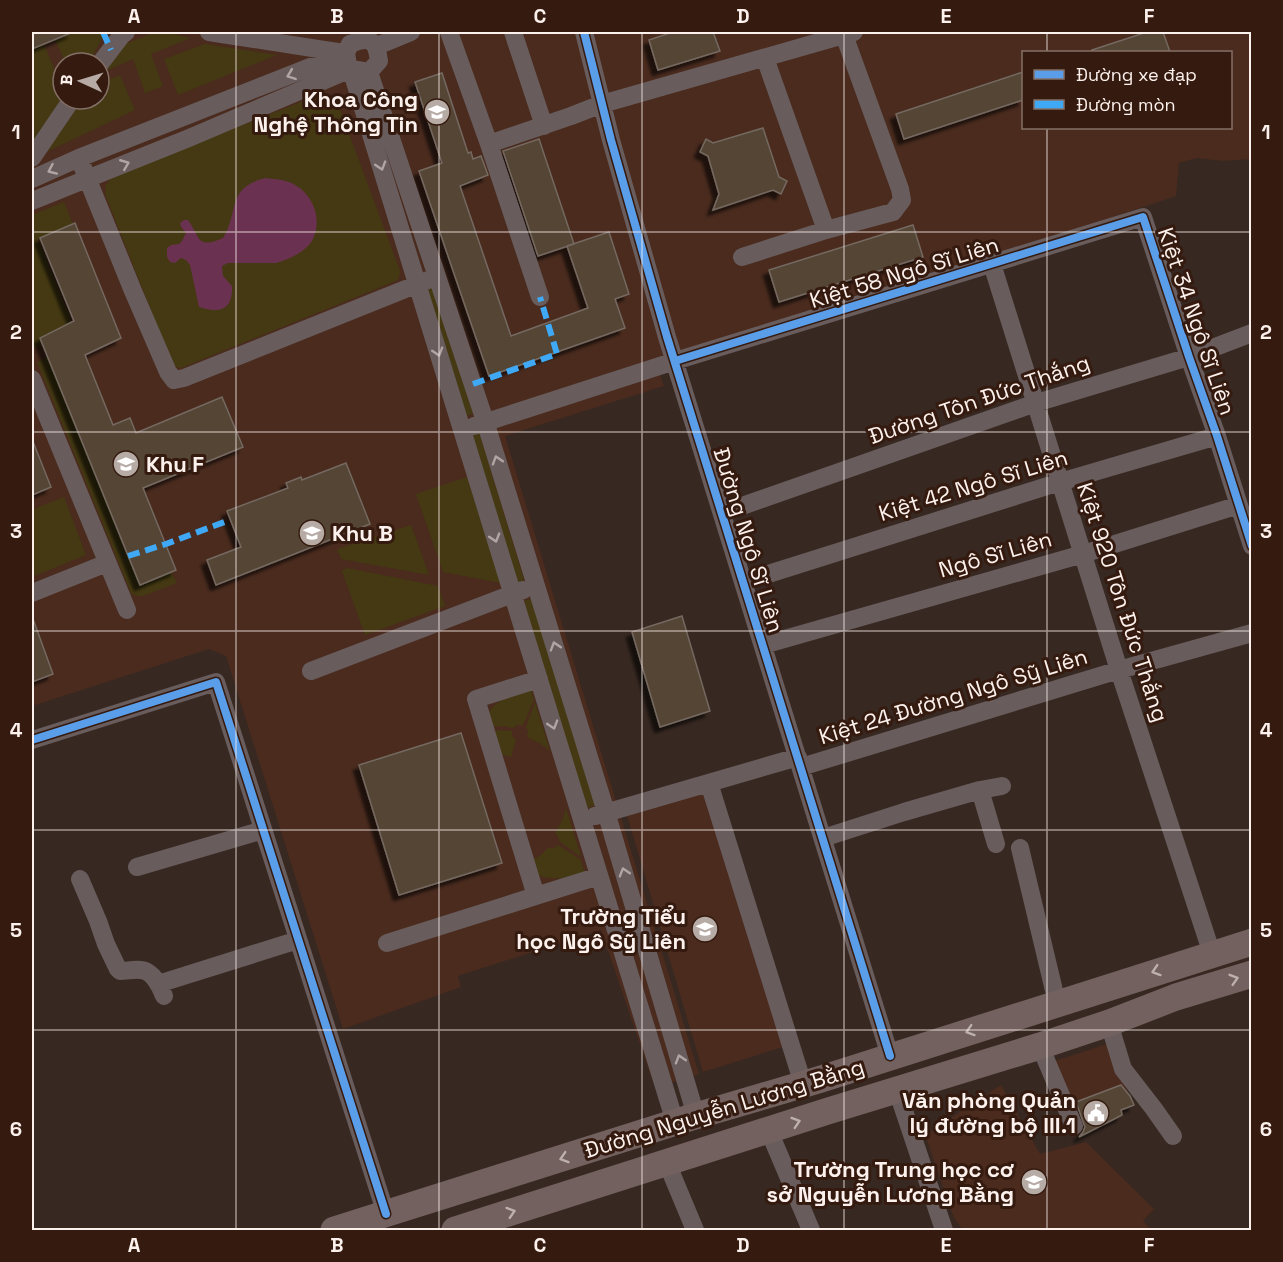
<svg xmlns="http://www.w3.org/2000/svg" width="1283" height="1262" font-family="'Space Grotesk',sans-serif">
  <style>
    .built { fill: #4a2b1e; fill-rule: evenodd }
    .green { fill: #443912 }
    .water { fill: #6a3250 }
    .building { fill: #544436; stroke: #746960; stroke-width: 1.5; filter: url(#shadow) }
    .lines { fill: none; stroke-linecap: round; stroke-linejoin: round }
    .minor { stroke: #685c5c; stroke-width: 18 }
    .highway { stroke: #72615f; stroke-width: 27 }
    .quiet { stroke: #3fa9f5; stroke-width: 6; stroke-dasharray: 12 6; stroke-linecap: butt }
    .cycleway-casing { stroke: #351a0f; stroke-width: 11 }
    .cycleway { stroke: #5a9eea; stroke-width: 8 }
    .oneway { stroke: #b2a6a4 }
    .oneway2 { stroke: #beb0ad }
    .grid { fill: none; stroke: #fcf1ec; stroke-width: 1.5; stroke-opacity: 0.55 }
    .labels { text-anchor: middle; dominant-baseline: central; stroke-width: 6; stroke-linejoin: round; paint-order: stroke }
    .poi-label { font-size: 22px; font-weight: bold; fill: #fcf1ec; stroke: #351a0f; text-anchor: end }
    .street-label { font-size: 22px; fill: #fcf1ec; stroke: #351a0f }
    .neatline { fill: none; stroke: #fcf1ec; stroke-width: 2 }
    .grid-label { font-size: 20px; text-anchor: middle; font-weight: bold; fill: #fcf1ec }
  </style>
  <defs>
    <filter id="shadow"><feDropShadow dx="-5.5" dy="5.5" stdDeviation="1.5" flood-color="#0009"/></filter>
  </defs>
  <rect width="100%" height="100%" fill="#372821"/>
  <path class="built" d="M32,32H1251V159L1223,161L1197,158L1179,163L1176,196L1044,240L655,362L664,386L505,436L699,1074L655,1088L601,930L458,976L461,987L343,1029L226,656L209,649L32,706ZM1024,52H1230V128H1024ZM63,63H99V99H63Z
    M704,790L786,1046L703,1072L626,812Z
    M1110,1043L1124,1084L1134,1105L1121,1110L1122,1115L1079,1137L1055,1061Z
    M1001,1085L1040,1154L1086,1142L1154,1209L1143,1221L1151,1230H963L954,1218L925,1135Z"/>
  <path class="green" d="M75,32H104L105,33L89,63H66L55,40Z
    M155,32H165L191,38L151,54L163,86L145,93L133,59L99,74L118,47Z
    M44,44L63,90V99L32,143V49Z
    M205,44L277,55L178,95L164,59Z
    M120,75L135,110L40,155L79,99H99V84Z
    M321,94L329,97L338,104L400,271L398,280L181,368L173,366L105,194L106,185L112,177Z
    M64,202L73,224L38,239L72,323L40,338L43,345L32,349V215Z
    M433,287L473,413L465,417L425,289Z
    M48,357L140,584L171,572L177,583L143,596H138L131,593L37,362Z
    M479,432L525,583L517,585L469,435Z
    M467,477L501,583L443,572L416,494Z
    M64,497L86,555L32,577V510Z
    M411,525L429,575L341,559L337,549Z
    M347,568L438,586L445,606L365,635L342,571Z
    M533,598L597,805L587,808L524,601Z
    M530,686L534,700L523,725H517L513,728L504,726L488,727C488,724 486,721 487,717C489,703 518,691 530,686Z
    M535,702L550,751L541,744L527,737L528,732L526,727Z
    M499,730L512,731V735L516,740L511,757L500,754L494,731Z
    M566,808L581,857L559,841L558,836L555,833L563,819Z
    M558,845L581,860L585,874C573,877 548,882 537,874C534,871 531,866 528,862L541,855L548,848H554Z"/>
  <path class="water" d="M265,178C273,179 281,179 289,182C312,191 324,218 312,241C305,252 288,260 276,263H228L222,266L223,276L232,286C233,310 220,314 199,307L190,265L186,260L181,258L175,263L170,262L167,257V248L171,245L179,244L182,241L186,233L181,227L180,223L184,220H188C200,236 196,250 223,238C240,211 225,189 265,178Z"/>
  <path class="building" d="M32,32H73L32,49Z
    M670,32H713L720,51L658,70L649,40L670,33Z
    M1147,32H1163L1170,52H1093L1092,50Z
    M1023,72V100L904,139L896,114Z
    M442,73L468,153L471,152L473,159L481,156L488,175L460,186L511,336L588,308L567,246L609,232L629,294L615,299L625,328L489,376L419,171L442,163L415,82Z
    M763,128L779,177L787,181L781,194L773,190L713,210L719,194L708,156L700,152L706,139L713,143Z
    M539,139L574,244L538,256L503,151Z
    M75,223L121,338L85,355L113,425L130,418L136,433L222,397L243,447L143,488L176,570L140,585L40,338L74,321L40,238Z
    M913,225L923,257L779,302L769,270Z
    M32,439L51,487L32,495Z
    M346,463L370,524L216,585L207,560L241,547L227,511L288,488L286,483L301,477L302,480Z
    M682,616L710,711L660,727L632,632Z
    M32,619H33L53,674L32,682Z
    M461,733L502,863L399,895L359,765Z
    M1121,1085L1130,1096L1134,1105L1121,1110L1122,1115L1079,1137L1083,1132L1085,1127L1076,1102Z"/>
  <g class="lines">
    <path class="minor" d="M209,32L344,53
      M449,32L489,144L540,297
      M513,32L544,126
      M584,32L611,140L667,337L890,1056
      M377,46L411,32
      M765,58L826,230
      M99,65L122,35L126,32
      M369,72L485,421L606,812L696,1116
      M489,144L571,116L602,104L854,32
      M32,158L72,99
      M79,158L133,291L168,372L174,380L184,378L428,280
      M32,179L79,158L346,53L350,44C371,36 376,40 379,61L369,72L351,69L348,65L346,53
      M32,201L189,138L351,69L675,1122
      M742,257L826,230L893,212L902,200L900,189L844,35
      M992,264L1119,670L1212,954
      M32,379L127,610
      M474,426L675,361L1143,217L1189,357L1217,436L1252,546
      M722,513L1036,403L1189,357L1252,333
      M743,582L1060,482L1217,436
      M32,593L107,563
      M763,645L1083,554L1239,505
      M311,671L523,590
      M32,740L216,682L386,1214
      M801,767L1119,670L1252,633
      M709,783L803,1084
      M980,790L996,844
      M595,816L798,757
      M823,838L904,812L980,790L1002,786
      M1020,848L1057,1003
      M137,867L263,830
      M80,879L98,921L106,944L118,969L120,971C127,971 134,969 141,970C153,971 160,986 164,996
      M536,896L476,699L539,679
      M387,943L599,876
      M158,984L298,940
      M1109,1023L1123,1069L1154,1109L1173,1136
      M1040,1046L1074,1126
      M897,1090L944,1230
      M769,1131L811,1230
      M667,1163L695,1230"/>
    <path class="highway" d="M334,1230L689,1118L818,1080L1252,942
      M455,1230L828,1111L1040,1046L1109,1023L1176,997L1252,974"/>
    <path class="quiet" d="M103,32L111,50
      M473,384L557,354L540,297
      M128,556L166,544L227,521"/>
    <defs>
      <path id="cycleway" d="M584,32L611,140L667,337L890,1056
        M675,361L1143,217L1189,357L1217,436L1252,546
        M32,740L216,682L386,1214"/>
    </defs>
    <use href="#cycleway" class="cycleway-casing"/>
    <use href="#cycleway" class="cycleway"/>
  </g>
  <defs><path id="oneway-chevron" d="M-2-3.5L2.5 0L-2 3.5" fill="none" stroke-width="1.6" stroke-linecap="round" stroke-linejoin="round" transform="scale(1.5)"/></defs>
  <g class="oneway">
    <use href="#oneway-chevron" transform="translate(291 75) rotate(159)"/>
    <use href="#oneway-chevron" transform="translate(125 164) rotate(-22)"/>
    <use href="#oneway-chevron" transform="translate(381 166) rotate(73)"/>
    <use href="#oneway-chevron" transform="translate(52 170) rotate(156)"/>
    <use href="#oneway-chevron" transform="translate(438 352) rotate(73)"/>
    <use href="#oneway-chevron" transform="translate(497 460) rotate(-107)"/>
    <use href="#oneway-chevron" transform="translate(495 538) rotate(73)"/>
    <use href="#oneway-chevron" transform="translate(555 646) rotate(-107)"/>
    <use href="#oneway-chevron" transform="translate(553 725) rotate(73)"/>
    <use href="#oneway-chevron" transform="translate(624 872) rotate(-107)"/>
    <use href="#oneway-chevron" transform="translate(680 1059) rotate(-107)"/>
  </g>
  <g class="oneway2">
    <use href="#oneway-chevron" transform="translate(1156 971) rotate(162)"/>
    <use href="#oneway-chevron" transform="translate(1234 979) rotate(-17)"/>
    <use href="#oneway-chevron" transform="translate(970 1031) rotate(162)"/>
    <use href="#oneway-chevron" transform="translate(796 1122) rotate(-18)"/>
    <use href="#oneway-chevron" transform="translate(564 1158) rotate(162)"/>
    <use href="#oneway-chevron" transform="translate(511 1212) rotate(-18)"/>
  </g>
  <path class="grid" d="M236,32V1230M439,32V1230M642,32V1230M844,32V1230M1047,32V52M1047,128V1230M32,232H1252M32,432H1252M32,631H1252M32,830H1252M32,1030H1252"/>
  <defs>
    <symbol id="school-disc" viewBox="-11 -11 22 22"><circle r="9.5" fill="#b7aba5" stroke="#351a0f"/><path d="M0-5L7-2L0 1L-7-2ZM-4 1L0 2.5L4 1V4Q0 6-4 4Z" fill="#fff"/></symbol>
    <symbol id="civic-disc" viewBox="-11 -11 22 22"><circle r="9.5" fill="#b7aba5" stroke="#351a0f"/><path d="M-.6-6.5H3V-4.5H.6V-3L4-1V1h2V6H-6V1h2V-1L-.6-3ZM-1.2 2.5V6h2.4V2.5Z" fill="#fff"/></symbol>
  </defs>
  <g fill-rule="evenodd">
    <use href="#school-disc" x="422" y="97" width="30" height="30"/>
    <use href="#school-disc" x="111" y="449" width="30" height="30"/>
    <use href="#school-disc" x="297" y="518" width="30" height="30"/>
    <use href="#school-disc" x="690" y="914" width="30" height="30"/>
    <use href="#civic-disc" x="1081" y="1098" width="30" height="30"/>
    <use href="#school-disc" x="1019" y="1167" width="30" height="30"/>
  </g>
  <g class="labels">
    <g class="poi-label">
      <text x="418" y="99">Khoa Công<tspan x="418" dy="25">Nghệ Thông Tin</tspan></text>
      <text x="146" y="464" text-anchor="start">Khu F</text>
      <text x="332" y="533" text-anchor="start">Khu B</text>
      <text x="686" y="916">Trường Tiểu<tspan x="686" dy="25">học Ngô Sỹ Liên</tspan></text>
      <text x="1076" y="1100">Văn phòng Quản<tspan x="1076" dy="25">lý đường bộ III.1</tspan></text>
      <text x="1014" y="1169">Trường Trung học cơ<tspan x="1014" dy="25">sở Nguyễn Lương Bằng</tspan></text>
    </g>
    <g class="street-label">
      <text transform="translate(904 272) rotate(-17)">Kiệt 58 Ngô Sĩ Liên</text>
      <text transform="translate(1197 321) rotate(71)">Kiệt 34 Ngô Sĩ Liên</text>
      <text transform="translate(979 399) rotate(-19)">Đường Tôn Đức Thắng</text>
      <text transform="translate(973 485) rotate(-17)">Kiệt 42 Ngô Sĩ Liên</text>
      <text transform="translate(749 540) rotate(73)">Đường Ngô Sĩ Liên</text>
      <text transform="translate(995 554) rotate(-16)">Ngô Sĩ Liên</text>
      <text transform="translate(1123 602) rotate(72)">Kiệt 920 Tôn Đức Thắng</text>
      <text transform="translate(953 696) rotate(-17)">Kiệt 24 Đường Ngô Sỹ Liên</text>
      <text transform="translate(724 1108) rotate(-17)">Đường Nguyễn Lương Bằng</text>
    </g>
  </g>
  <rect width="1283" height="1262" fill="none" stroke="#351a0f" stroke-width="66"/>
  <rect x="1022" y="51" width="210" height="78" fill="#351a0f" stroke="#857067" stroke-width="1.5"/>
  <rect x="1034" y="70" width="30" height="9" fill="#5a9eea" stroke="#857067" stroke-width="1.5"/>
  <text x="1076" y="81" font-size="18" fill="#fcf1ec">Đường xe đạp</text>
  <rect x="1034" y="100" width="30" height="9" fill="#3fa9f5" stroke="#857067" stroke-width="1.5"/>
  <text x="1076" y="111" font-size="18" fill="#fcf1ec">Đường mòn</text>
  <g transform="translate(81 81) rotate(274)"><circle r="28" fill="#351a0f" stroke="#857067" stroke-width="1.5"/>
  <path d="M0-4.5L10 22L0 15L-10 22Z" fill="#b7aba5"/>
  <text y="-9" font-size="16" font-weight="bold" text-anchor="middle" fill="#fcf1ec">B</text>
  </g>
  <rect x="33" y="33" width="1217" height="1196" class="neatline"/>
  <g class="grid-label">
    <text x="134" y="23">A</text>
    <text x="337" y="23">B</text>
    <text x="540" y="23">C</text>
    <text x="743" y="23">D</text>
    <text x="946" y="23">E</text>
    <text x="1149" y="23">F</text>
    <text x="16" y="139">1</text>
    <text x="1266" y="139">1</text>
    <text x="16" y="339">2</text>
    <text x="1266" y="339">2</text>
    <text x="16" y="538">3</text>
    <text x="1266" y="538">3</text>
    <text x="16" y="737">4</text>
    <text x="1266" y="737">4</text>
    <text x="16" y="937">5</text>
    <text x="1266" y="937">5</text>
    <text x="16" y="1136">6</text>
    <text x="1266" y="1136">6</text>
    <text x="134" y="1252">A</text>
    <text x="337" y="1252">B</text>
    <text x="540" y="1252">C</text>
    <text x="743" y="1252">D</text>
    <text x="946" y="1252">E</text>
    <text x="1149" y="1252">F</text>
  </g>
</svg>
